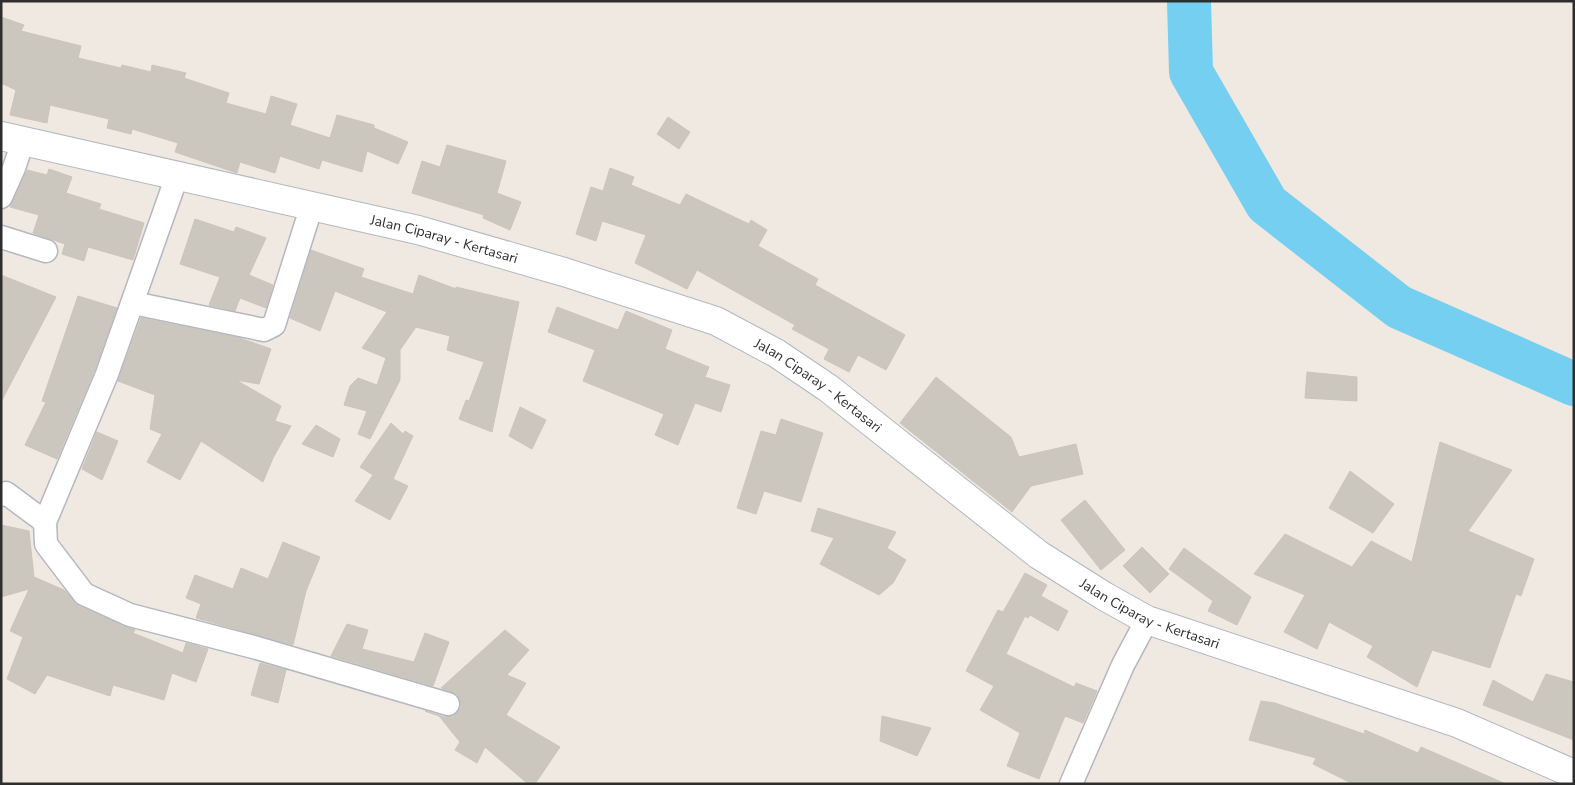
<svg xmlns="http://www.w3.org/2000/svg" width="1575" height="785" font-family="'Nunito Sans',sans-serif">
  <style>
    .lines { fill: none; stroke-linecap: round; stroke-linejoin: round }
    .river { stroke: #75cff0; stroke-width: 44 }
    .building { fill: #cbc7bf; stroke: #cbc5ba }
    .minor-casing { stroke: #b4b7c1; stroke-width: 25 }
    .secondary-casing { stroke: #b4b7c1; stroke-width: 30 }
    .minor { stroke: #fff; stroke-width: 22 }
    .secondary { stroke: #fff; stroke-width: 28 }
    .labels { text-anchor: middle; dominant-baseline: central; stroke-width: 4; stroke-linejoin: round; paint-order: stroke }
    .street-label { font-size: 14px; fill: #2e2e2e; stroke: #fff }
  </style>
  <rect width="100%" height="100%" fill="#efe9e1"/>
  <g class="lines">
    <path class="river" d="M1189,1L1191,72L1267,204L1399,307L1574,384"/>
  </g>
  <path class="building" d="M1,17L24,25L21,31L81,46L78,58L121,68L122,65L151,72L152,65L186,73L184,78L229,93L226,103L266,114L271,96L297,104L290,125L330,138L337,115L374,125V128L408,142L398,164L367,151L362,172L322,160L319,169L280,156L275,173L240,162L237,173L175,152L178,143L132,129L131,134L107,128L109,119L50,105L47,123L10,115L16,90L1,83Z
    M668,117L690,132L679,149L657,134Z
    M447,145L506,161L497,193L521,202L510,230L483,218L484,215L412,193L422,161L440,167Z
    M610,168L634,177L631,185L680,205L686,194L749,224L751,220L767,230L758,246L818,279L815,285L905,335L886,370L858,355L849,372L824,359L829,349L792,329L795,325L697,270L687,289L635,263L646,235L602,221L596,241L576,234L591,187L603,191Z
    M49,169L72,177L66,193L101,204L99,209L144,223L133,260L88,247L84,261L62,254L65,244L33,233L39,215L10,207L27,170L47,175Z
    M195,219L234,232L236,227L266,238L249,275L273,285L266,308L240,298L235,311L209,305L220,277L180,264Z
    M311,250L364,269L361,277L413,294L419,275L456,289V287L519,302L492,432L459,419L466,400L469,401L484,362L447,350L450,336L416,327L400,350V380L370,439L358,434L367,411L344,405L350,386L358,378L377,385L386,358L362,348L387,312L335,291L320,331L290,318Z
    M1,275L56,297L1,402Z
    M78,296L117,308L95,369L57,459L25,445L46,402L42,401Z
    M557,307L618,330L626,311L672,330L665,349L709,367L705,377L730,385L721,412L695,403L678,445L655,435L664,414L583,381L595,350L548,332Z
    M141,318L240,338L271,349L259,384L236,380L281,406L275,421L291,426L273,458L263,482L201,441L180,480L147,462L162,434L150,429L155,395L118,381Z
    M1307,372L1357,377V401L1305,398Z
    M936,377L1011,437L1019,457L1076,444L1083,474L1031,486L1012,512L900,423Z
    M520,407L546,420L532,449L509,436Z
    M781,419L823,433L801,502L764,491L756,514L737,508L761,431L776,435Z
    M391,423L403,434L405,431L413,436L393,479L408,486L390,520L355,501L373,475L360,467Z
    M316,425L340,439L333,457L302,444Z
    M97,432L118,441L102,480L82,469Z
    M1440,442L1512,470L1468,531L1534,559L1521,596L1516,594L1490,668L1432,650L1417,687L1367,657L1373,646L1329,622L1317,649L1284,632L1305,595L1254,574L1285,534L1352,567L1371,541L1412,562Z
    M1350,471L1394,504L1373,533L1329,508Z
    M1085,500L1125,550L1101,570L1061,520Z
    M818,508L896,532L887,548L906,560L893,583L879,595L820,564L834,538L811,531Z
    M1,525L29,531L34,577L64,590L79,606L135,630L133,633L183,653L186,643L208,649L196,682L172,673L164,700L113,685L110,696L47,675L35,694L7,679L23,637L10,631L29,589L1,597Z
    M283,542L320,557L306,591L293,645L196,618L201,604L186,598L195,575L233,589L241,568L268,579Z
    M1142,547L1169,574L1150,593L1123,566Z
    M1184,548L1251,597L1237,625L1208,611L1213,601L1169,569Z
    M1025,573L1047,585L1041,596L1068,611L1058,631L1030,615L1028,618L1025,616L1006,654L1074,687L1076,683L1097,691L1083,723L1065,716L1039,779L1007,766L1020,733L980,710L994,686L966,671L998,610L1003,612Z
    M347,624L368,630L362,649L414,662L425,633L449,642L433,686L331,656Z
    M505,630L529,650L507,675L526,683L506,715L560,747L535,784H528L485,747L477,763L455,750L460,742L439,716L425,711L445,717L457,713L461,707L458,695L441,688Z
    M260,663L286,670L278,703L251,695Z
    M1546,674L1574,682V740L1483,705L1493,680L1533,702Z
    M1261,701L1275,703L1364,734L1365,730L1418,753L1421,747L1506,784H1353L1313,764L1316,758L1249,740Z
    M882,716L931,728L917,756L880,741Z"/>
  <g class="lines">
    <defs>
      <path id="minor" d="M177,176L107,374L45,522L46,544L84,594L130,615L257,648L448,704
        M1,197L14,168L23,141
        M1,237L46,251
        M133,303L264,330L274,325L312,205
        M1,495L6,493L45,522
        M1071,784L1123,665L1147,620"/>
      <g id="secondary">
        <path id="s1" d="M1,136L418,230L564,272L716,321L776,353L828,388L1039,555L1104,596L1147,620L1457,723L1574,774"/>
      </g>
    </defs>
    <use href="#minor" class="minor-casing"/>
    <use href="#secondary" class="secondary-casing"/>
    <use href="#minor" class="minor"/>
    <use href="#secondary" class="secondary"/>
  </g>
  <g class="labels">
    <g class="street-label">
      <text stroke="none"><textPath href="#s1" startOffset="455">Jalan Ciparay - Kertasari</textPath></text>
      <text stroke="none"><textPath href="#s1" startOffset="860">Jalan Ciparay - Kertasari</textPath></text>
      <text stroke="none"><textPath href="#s1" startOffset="1265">Jalan Ciparay - Kertasari</textPath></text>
    </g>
  </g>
  <rect width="1575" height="785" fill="none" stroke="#2e2e2e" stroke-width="5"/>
</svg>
